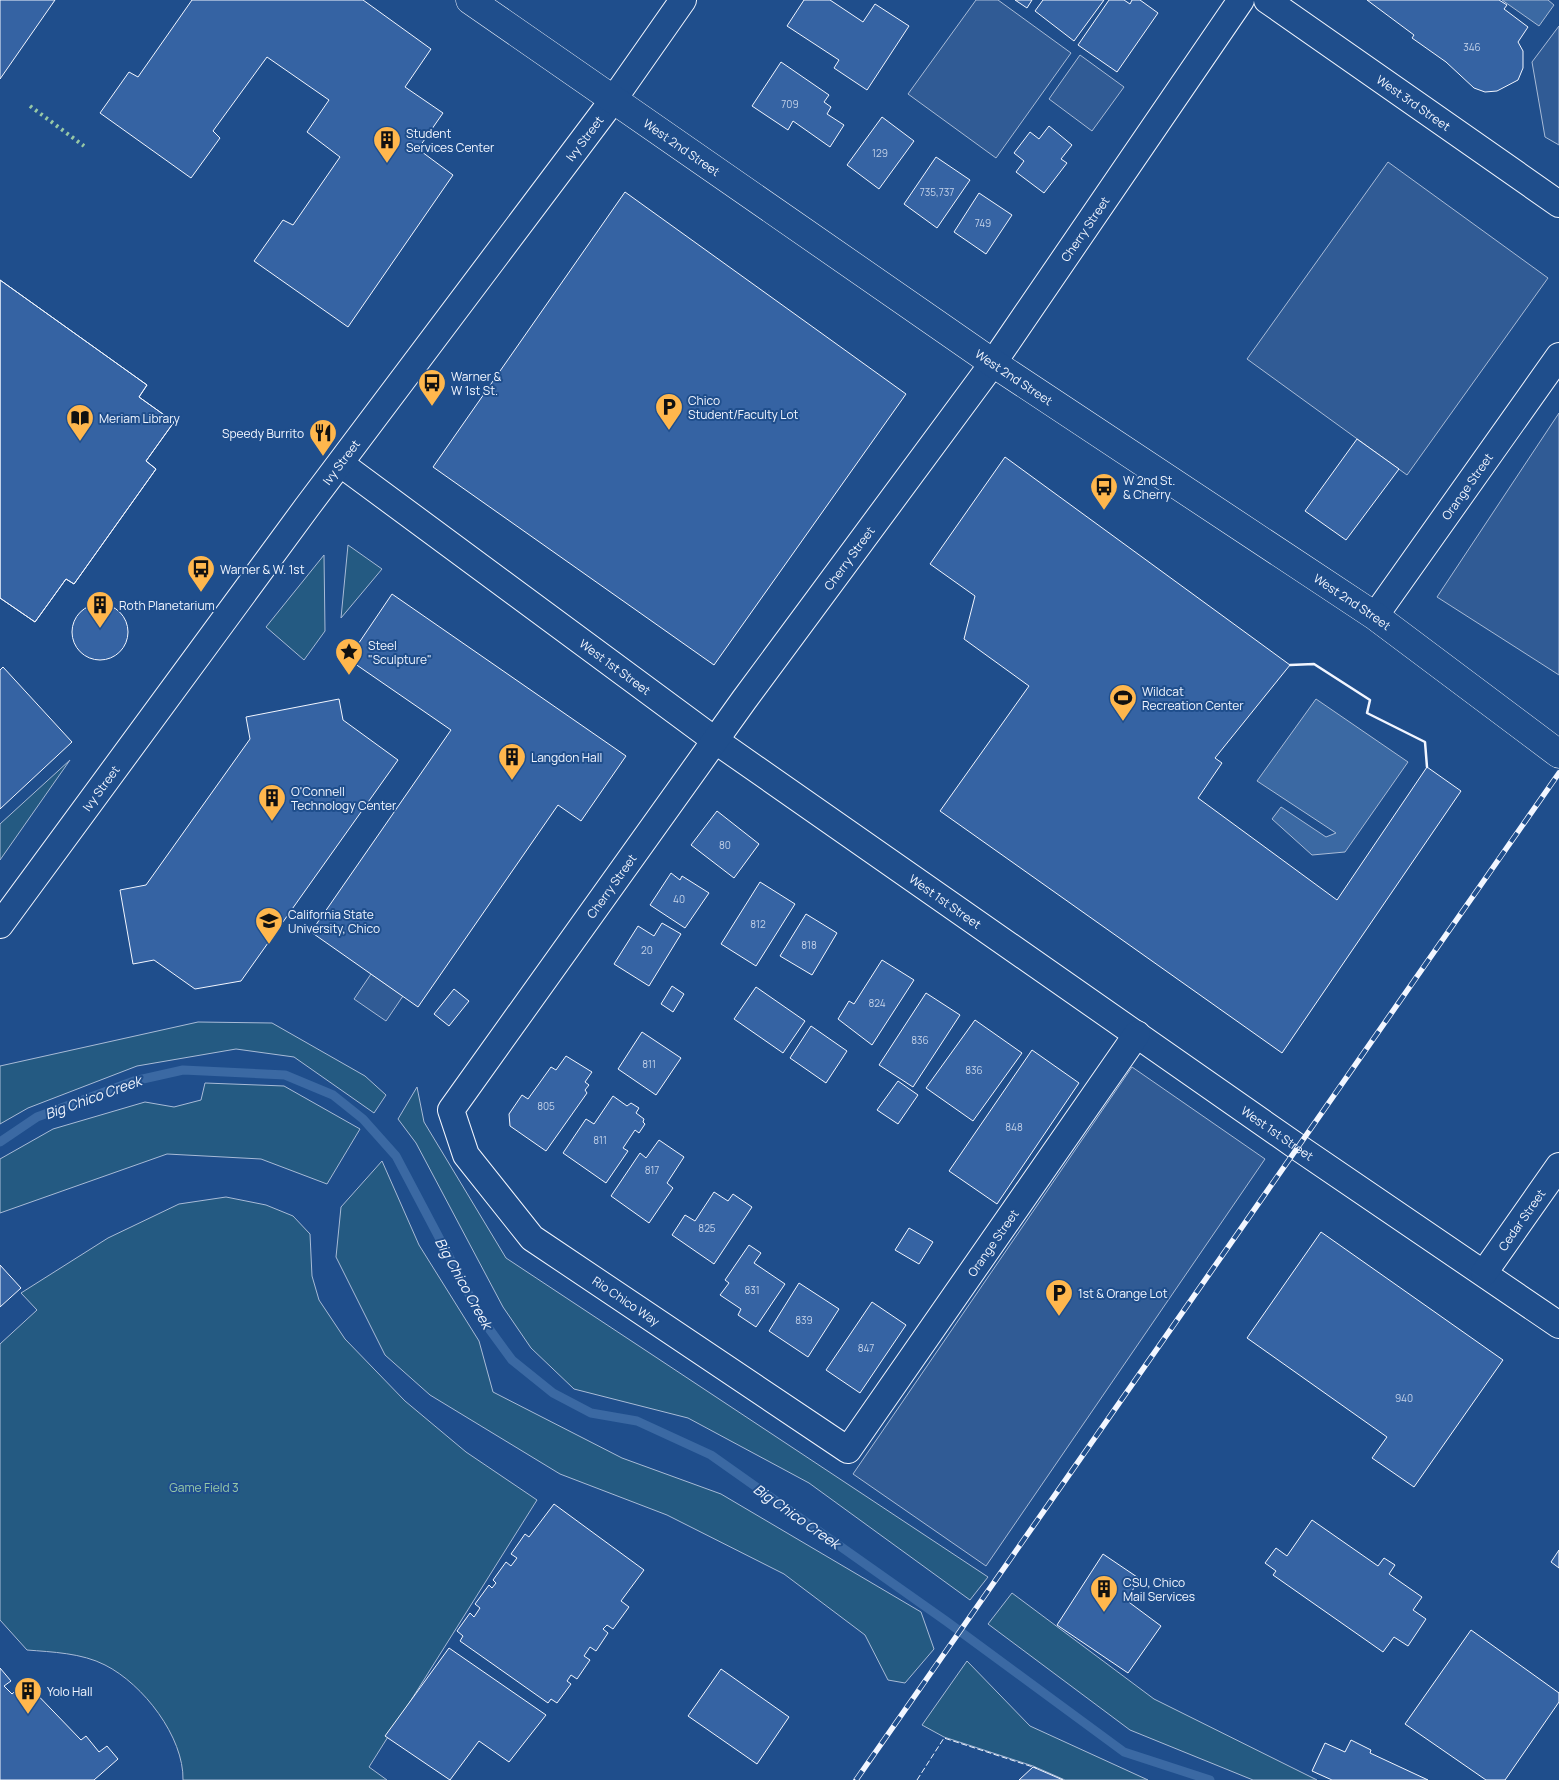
<svg xmlns="http://www.w3.org/2000/svg" width="1559" height="1780" font-family="Manrope,sans-serif">
  <style>
    .green { fill: #245a82; stroke: #a8bbd7 }
    .parking { fill: #305b95; stroke: #a8bbd7 }
    .water { fill: #3b69a3; stroke: #a8bbd7 }
    .lines { fill: none; stroke-linecap: round; stroke-linejoin: round }
    .stream { stroke: #3b69a3; stroke-width: 9 }
    .building { fill: #3563a3; stroke: #f2f6ff }
    .minor-casing { stroke: #f2f6ff; stroke-width: 28 }
    .tertiary-casing { stroke: #f2f6ff; stroke-width: 29 }
    .minor { stroke: #1f4e8c; stroke-width: 26 }
    .tertiary { stroke: #1f4e8c; stroke-width: 28 }
    .rail-casing { stroke: #f2f6ff; stroke-width: 5.5 }
    .rail { stroke: #1f4e8c; stroke-width: 4; stroke-dasharray: 11; stroke-linecap: butt }
    .hedge { stroke: #97c8a6; stroke-width: 4; stroke-dasharray: 2.5 4; stroke-linecap: butt }
    .fence { stroke: #f2f6ff; stroke-width: 1; stroke-dasharray: 6 2.5; stroke-linecap: butt }
    .wall { stroke: #f2f6ff; stroke-width: 2.5 }
    .labels { text-anchor: middle; dominant-baseline: central; stroke-width: 4; stroke-linejoin: round; paint-order: stroke }
    .number-label { font-size: 10px; fill: #c3d1e8 }
    .street-label { font-size: 12px; fill: #f2f6ff; stroke: #1f4e8c }
    .poi-label { font-size: 12px; fill: #f2f6ff; stroke: #1f4e8c; text-anchor: start }
    .park-label { font-size: 12px; fill: #97c8a6; stroke: #1f4e8c }
    .water-label { font-size: 14px; font-style: italic; fill: #f2f6ff; stroke: #1f4e8c }
  </style>
  <rect width="100%" height="100%" fill="#1f4e8c"/>
  <path class="green" d="M348,545L382,569L341,618Z
    M324,555L325,631L304,660L266,627Z
    M70,760L0,860V824Z
    M198,1022L272,1023L365,1076L386,1095L374,1113L294,1057L236,1049L137,1066L28,1108L0,1124V1066Z
    M205,1083L284,1086L360,1129L327,1184L261,1159L167,1154L0,1213V1159L53,1129L145,1102L174,1107L201,1100Z
    M417,1087L424,1122L506,1258L988,1577L970,1600L809,1483L688,1418L574,1389L531,1348L503,1307L416,1143L398,1119Z
    M382,1161L419,1245L479,1341L493,1392L622,1458L721,1494L921,1612L934,1649L905,1683L888,1680L865,1635L784,1574L667,1515L560,1474L430,1395L385,1355L336,1257L341,1207Z
    M226,1197L266,1205L293,1216L310,1234L312,1276L319,1300L345,1339L405,1401L466,1452L537,1500L369,1767L387,1780H183C184,1737 143,1684 105,1665C82,1653 52,1652 27,1650L0,1620V1344L37,1310L21,1293L108,1238L179,1204Z
    M1012,1593L1154,1699L1317,1780H1253L1130,1730L988,1624Z
    M967,1661L1030,1726L1148,1780H1065L1033,1766L944,1737L922,1725Z"/>
  <path class="parking" d="M976,0H998L1071,53L996,158L908,94Z
    M1559,26V145L1545,137L1532,62Z
    M1080,55L1124,87L1092,131L1049,99Z
    M1388,162L1548,278L1407,475L1247,359Z
    M1559,413V675L1437,597Z
    M371,974L403,996L386,1021L354,999Z
    M1132,1067L1265,1159L986,1566L853,1474Z"/>
  <path class="water" d="M1502,0H1548L1554,5L1539,26Z
    M1316,699L1408,762L1345,852L1312,855L1272,819L1281,807L1326,837L1336,833L1257,781Z"/>
  <g class="lines">
    <path class="stream" d="M0,1142L37,1117L134,1081L183,1070L285,1075L333,1095L363,1119L396,1156L482,1319L512,1360L553,1393L591,1413L637,1421L711,1455L946,1621L1124,1752L1210,1780"/>
  </g>
  <path class="building" d="M0,0H55L0,79Z
    M192,0H363L431,49L405,87L443,113L418,149L453,175L348,327L254,261L283,220L293,225L340,157L307,132L329,100L267,57L213,131L220,138L191,178L100,113L129,72L138,77Z
    M804,0H830L863,22L875,4L909,26L867,90L834,68L839,60L787,26Z
    M1015,0H1032L1027,8Z
    M1043,0H1104L1074,41L1035,11Z
    M1109,0H1124L1130,4L1132,0H1140L1158,13L1117,72L1078,45Z
    M1367,0H1499L1507,5L1504,9L1528,27L1518,42L1523,51V68L1518,80L1497,91L1485,92L1474,88L1446,62L1412,38L1414,35Z
    M781,62L829,95L824,102L831,107L827,114L844,125L830,147L793,121L788,130L752,106Z
    M882,117L914,141L879,189L847,165Z
    M1049,126L1072,145L1061,159L1067,163L1044,193L1016,172L1024,161L1014,153L1030,132L1039,139Z
    M936,157L970,180L937,228L904,204Z
    M625,192L906,394L714,665L433,467Z
    M979,193L1012,215L986,254L954,232Z
    M0,280L147,385L139,397L174,422L146,461L156,469L74,584L66,579L35,622L0,598Z
    M0,280L147,385L139,397L174,422L146,461L156,469L74,584L66,579L35,622L0,598Z
    M1357,439L1399,469L1346,540L1305,511Z
    M1005,457L1290,665L1215,758L1222,763L1198,798L1337,900L1427,767L1461,791L1282,1053L940,811L1029,686L964,639L975,596L930,564Z
    M392,594L626,756L581,821L558,805L418,1007L311,932L451,730L348,659Z
    M72 632a28 28 0 1 1 56 0a28 28 0 1 1-56 0Z
    M3,667L72,742L0,809V670Z
    M339,699L343,720L398,760L241,981L195,989L154,960L133,964L120,890L146,885L250,739L246,717Z
    M717,811L759,844L734,878L691,845Z
    M671,873L680,880L682,876L709,893L685,928L650,905Z
    M760,882L795,904L756,966L721,944Z
    M806,914L837,933L812,975L780,956Z
    M662,923L681,934L649,986L614,964L638,926L654,936Z
    M882,960L914,980L872,1045L838,1019L849,1001L854,1004Z
    M672,986L684,994L673,1012L661,1004Z
    M756,987L805,1021L783,1053L734,1019Z
    M454,989L469,1001L449,1026L434,1014Z
    M926,993L960,1015L913,1087L879,1065Z
    M975,1020L1022,1053L973,1121L926,1088Z
    M811,1026L847,1051L826,1083L790,1058Z
    M642,1032L681,1058L656,1095L618,1069Z
    M1032,1050L1079,1083L997,1204L949,1171Z
    M566,1056L592,1072L585,1082L589,1085L585,1090L587,1093L546,1151L510,1126L509,1114L522,1095L528,1099L551,1067L556,1070Z
    M898,1081L918,1095L898,1124L877,1110Z
    M613,1096L627,1106L631,1103L639,1108L636,1113L644,1119L643,1122L645,1124L639,1133L635,1130L623,1148L628,1151L606,1183L563,1153L586,1119L594,1124Z
    M659,1140L684,1157L667,1183L673,1188L649,1223L611,1196L640,1153L646,1158Z
    M714,1192L728,1201L733,1194L752,1207L714,1264L672,1235L685,1215L695,1221Z
    M909,1228L933,1242L919,1264L895,1250Z
    M1321,1232L1503,1360L1414,1487L1372,1458L1387,1437L1247,1338Z
    M749,1245L761,1253L754,1263L785,1284L756,1327L738,1315L741,1309L720,1295L729,1283L725,1280Z
    M0,1265L21,1288L0,1307Z
    M799,1283L839,1309L808,1357L769,1331Z
    M872,1302L906,1325L860,1393L826,1370Z
    M554,1504L644,1570L621,1601L629,1607L613,1629L607,1625L603,1629L608,1633L596,1651L590,1647L584,1656L590,1660L577,1679L571,1675L567,1681L571,1684L557,1703L551,1699L548,1703L460,1641L463,1636L457,1631L470,1613L474,1617L480,1608L475,1604L489,1585L492,1588L496,1583L493,1580L506,1562L511,1566L517,1558L511,1554L525,1534L529,1537Z
    M1312,1520L1378,1566L1384,1558L1395,1565L1389,1574L1422,1597L1413,1610L1426,1619L1408,1646L1394,1637L1383,1652L1273,1575L1276,1571L1265,1563L1276,1548L1287,1556Z
    M1559,1550V1568L1551,1562Z
    M1103,1554L1140,1579L1126,1600L1161,1626L1128,1673L1057,1625Z
    M1471,1630L1559,1693V1702L1505,1780H1486L1405,1724Z
    M449,1648L546,1715L509,1762L479,1741L450,1780L385,1736Z
    M0,1668L11,1681L4,1686L12,1694L25,1682L81,1740L86,1736L99,1752L107,1746L118,1759L94,1780H0Z
    M721,1669L789,1717L757,1764L688,1716Z
    M1351,1740L1371,1750L1370,1753L1428,1780H1332L1312,1771L1325,1743L1345,1752Z
    M1033,1767L1063,1780H1019Z"/>
  <g class="lines">
    <defs>
      <g id="minor">
        <path id="s1" d="M1267,0L1559,204"/>
        <path id="s2" d="M341,464L716,741L1299,1148L1559,1325"/>
        <path id="s3" d="M1375,616L1559,356"/>
        <path id="s4" d="M0,925L307,507L613,100L683,0"/>
        <path id="s5" d="M1137,1034L848,1450L532,1238L466,1155L451,1110L744,700L993,363L1241,0"/>
        <path id="s6" d="M1484,1273L1559,1166"/>
      </g>
      <g id="tertiary">
        <path id="s7" d="M470,0L993,363L1375,616L1559,754"/>
      </g>
    </defs>
    <use href="#minor" class="minor-casing"/>
    <use href="#tertiary" class="tertiary-casing"/>
    <use href="#minor" class="minor"/>
    <use href="#tertiary" class="tertiary"/>
    <defs>
      <path id="rail" d="M856,1780L1559,773"/>
    </defs>
    <use href="#rail" class="rail-casing"/>
    <use href="#rail" class="rail"/>
    <path class="hedge" d="M30,106L84,146"/>
    <path class="fence" d="M917,1780L944,1738L1036,1768"/>
    <path class="wall" d="M1290,665L1314,664L1370,700L1367,713L1425,742L1427,767"/>
  </g>
  <defs>
    <symbol id="building-pin" viewBox="-11 -11 22 30"><path d="M0 17L-7.5 6A9.5 9.5 0 1 1 7.5 6Z" fill="#ffb74d" stroke="#1f4e8c"/><path d="M-4-6H4V6H1V3H-1V6H-4ZM-2.5-4.3h1.7v1.8h-1.7ZM.8-4.3h1.7v1.8H.8ZM-2.5-1h1.7V.8h-1.7ZM.8-1h1.7V.8H.8Z" fill="#111"/></symbol>
    <symbol id="bus-pin" viewBox="-11 -11 22 30"><path d="M0 17L-7.5 6A9.5 9.5 0 1 1 7.5 6Z" fill="#ffb74d" stroke="#1f4e8c"/><path d="M-5-6H5V4H4V6H2V4H-2V6H-4V4H-5ZM-3.5-4V0h7V-4ZM-3.5 1.2v1.5H-2V1.2ZM2 1.2v1.5H3.5V1.2Z" fill="#111"/></symbol>
    <symbol id="parking-pin" viewBox="-11 -11 22 30"><path d="M0 17L-7.5 6A9.5 9.5 0 1 1 7.5 6Z" fill="#ffb74d" stroke="#1f4e8c"/><path d="M-3.5-5.5H1a3.5 3.5 0 0 1 0 7H-1V5.5H-3.5ZM-1-3.4V-.6H.8a1.4 1.4 0 0 0 0-2.8Z" fill="#111"/></symbol>
    <symbol id="library-pin" viewBox="-11 -11 22 30"><path d="M0 17L-7.5 6A9.5 9.5 0 1 1 7.5 6Z" fill="#ffb74d" stroke="#1f4e8c"/><path d="M-6-4Q-3-5.5-.7-3.5V5Q-3 3-6 4ZM6-4Q3-5.5 .7-3.5V5Q3 3 6 4Z" fill="#111"/></symbol>
    <symbol id="restaurant-pin" viewBox="-11 -11 22 30"><path d="M0 17L-7.5 6A9.5 9.5 0 1 1 7.5 6Z" fill="#ffb74d" stroke="#1f4e8c"/><path d="M-5-6h1v4h1v-4h1v4h1v-4h1v5L-1.5 .5V6h-2V.5L-5-1ZM5-6V6H3V1.5H1.5Q1.5-4 5-6Z" fill="#111"/></symbol>
    <symbol id="sight-pin" viewBox="-11 -11 22 30"><path d="M0 17L-7.5 6A9.5 9.5 0 1 1 7.5 6Z" fill="#ffb74d" stroke="#1f4e8c"/><path d="M0-6L1.8-2.2L6-1.7L2.9 1.2L3.7 5.4L0 3.3L-3.7 5.4L-2.9 1.2L-6-1.7L-1.8-2.2Z" fill="#111"/></symbol>
    <symbol id="stadium-pin" viewBox="-11 -11 22 30"><path d="M0 17L-7.5 6A9.5 9.5 0 1 1 7.5 6Z" fill="#ffb74d" stroke="#1f4e8c"/><path d="M0-5a6.5 5 0 1 0 0 10a6.5 5 0 1 0 0-10ZM-3.5-1.8h7v3.6h-7Z" fill="#111"/></symbol>
    <symbol id="university-pin" viewBox="-11 -11 22 30"><path d="M0 17L-7.5 6A9.5 9.5 0 1 1 7.5 6Z" fill="#ffb74d" stroke="#1f4e8c"/><path d="M0-5L7-2L0 1L-7-2ZM-4 1L0 2.5L4 1V4Q0 6-4 4Z" fill="#111"/></symbol>
  </defs>
  <g fill-rule="evenodd">
    <use href="#building-pin" x="371" y="124" width="32" height="43"/>
    <use href="#bus-pin" x="416" y="367" width="32" height="43"/>
    <use href="#parking-pin" x="653" y="391" width="32" height="43"/>
    <use href="#library-pin" x="64" y="402" width="32" height="43"/>
    <use href="#restaurant-pin" x="307" y="417" width="32" height="43"/>
    <use href="#bus-pin" x="1088" y="471" width="32" height="43"/>
    <use href="#bus-pin" x="185" y="553" width="32" height="43"/>
    <use href="#building-pin" x="84" y="589" width="32" height="43"/>
    <use href="#sight-pin" x="333" y="636" width="32" height="43"/>
    <use href="#stadium-pin" x="1107" y="682" width="32" height="43"/>
    <use href="#building-pin" x="496" y="741" width="32" height="43"/>
    <use href="#building-pin" x="256" y="782" width="32" height="43"/>
    <use href="#university-pin" x="253" y="905" width="32" height="43"/>
    <use href="#parking-pin" x="1043" y="1277" width="32" height="43"/>
    <use href="#building-pin" x="1088" y="1573" width="32" height="43"/>
    <use href="#building-pin" x="12" y="1675" width="32" height="43"/>
  </g>
  <g class="labels">
    <g class="number-label">
      <text x="1472" y="47">346</text>
      <text x="790" y="104">709</text>
      <text x="880" y="153">129</text>
      <text x="937" y="192">735,737</text>
      <text x="983" y="223">749</text>
      <text x="725" y="845">80</text>
      <text x="679" y="899">40</text>
      <text x="758" y="924">812</text>
      <text x="809" y="945">818</text>
      <text x="647" y="950">20</text>
      <text x="877" y="1003">824</text>
      <text x="920" y="1040">836</text>
      <text x="649" y="1064">811</text>
      <text x="974" y="1070">836</text>
      <text x="546" y="1106">805</text>
      <text x="1014" y="1127">848</text>
      <text x="600" y="1140">811</text>
      <text x="652" y="1170">817</text>
      <text x="707" y="1228">825</text>
      <text x="752" y="1290">831</text>
      <text x="804" y="1320">839</text>
      <text x="866" y="1348">847</text>
      <text x="1404" y="1398">940</text>
    </g>
    <g class="street-label">
      <text stroke="none"><textPath href="#s1" startOffset="179">West 3rd Street</textPath></text>
      <text stroke="none"><textPath href="#s4" startOffset="980">Ivy Street</textPath></text>
      <text stroke="none"><textPath href="#s7" startOffset="258">West 2nd Street</textPath></text>
      <text stroke="none"><textPath href="#s5" startOffset="2126">Cherry Street</textPath></text>
      <text stroke="none"><textPath href="#s7" startOffset="662">West 2nd Street</textPath></text>
      <text stroke="none"><textPath href="#s4" startOffset="575">Ivy Street</textPath></text>
      <text stroke="none"><textPath href="#s3" startOffset="159">Orange Street</textPath></text>
      <text stroke="none"><textPath href="#s5" startOffset="1721">Cherry Street</textPath></text>
      <text stroke="none"><textPath href="#s7" startOffset="1068">West 2nd Street</textPath></text>
      <text stroke="none"><textPath href="#s2" startOffset="341">West 1st Street</textPath></text>
      <text stroke="none"><textPath href="#s4" startOffset="170">Ivy Street</textPath></text>
      <text stroke="none"><textPath href="#s5" startOffset="1316">Cherry Street</textPath></text>
      <text stroke="none"><textPath href="#s2" startOffset="746">West 1st Street</textPath></text>
      <text stroke="none"><textPath href="#s2" startOffset="1151">West 1st Street</textPath></text>
      <text stroke="none"><textPath href="#s6" startOffset="65">Cedar Street</textPath></text>
      <text transform="translate(993 1243) rotate(-55)">Orange Street</text>
      <text transform="translate(626 1301) rotate(34)">Rio Chico Way</text>
    </g>
    <g class="poi-label">
      <text x="406" y="133">Student<tspan x="406" dy="14">Services Center</tspan></text>
      <text x="451" y="376">Warner &amp;<tspan x="451" dy="14">W 1st St.</tspan></text>
      <text x="688" y="400">Chico<tspan x="688" dy="14">Student/Faculty Lot</tspan></text>
      <text x="99" y="418">Meriam Library</text>
      <text x="304" y="433" text-anchor="end">Speedy Burrito</text>
      <text x="1123" y="480">W 2nd St.<tspan x="1123" dy="14">&amp; Cherry</tspan></text>
      <text x="220" y="569">Warner &amp; W. 1st</text>
      <text x="119" y="605">Roth Planetarium</text>
      <text x="368" y="645">Steel<tspan x="368" dy="14">"Sculpture"</tspan></text>
      <text x="1142" y="691">Wildcat<tspan x="1142" dy="14">Recreation Center</tspan></text>
      <text x="531" y="757">Langdon Hall</text>
      <text x="291" y="791">O'Connell<tspan x="291" dy="14">Technology Center</tspan></text>
      <text x="288" y="914">California State<tspan x="288" dy="14">University, Chico</tspan></text>
      <text x="1078" y="1293">1st &amp; Orange Lot</text>
      <text x="1123" y="1582">CSU, Chico<tspan x="1123" dy="14">Mail Services</tspan></text>
      <text x="47" y="1691">Yolo Hall</text>
    </g>
    <g class="park-label">
      <text x="204" y="1487">Game Field 3</text>
    </g>
    <g class="water-label">
      <text transform="translate(93 1097) rotate(-20)">Big Chico Creek</text>
      <text transform="translate(464 1283) rotate(61)">Big Chico Creek</text>
      <text transform="translate(797 1516) rotate(35)">Big Chico Creek</text>
    </g>
  </g>
</svg>
